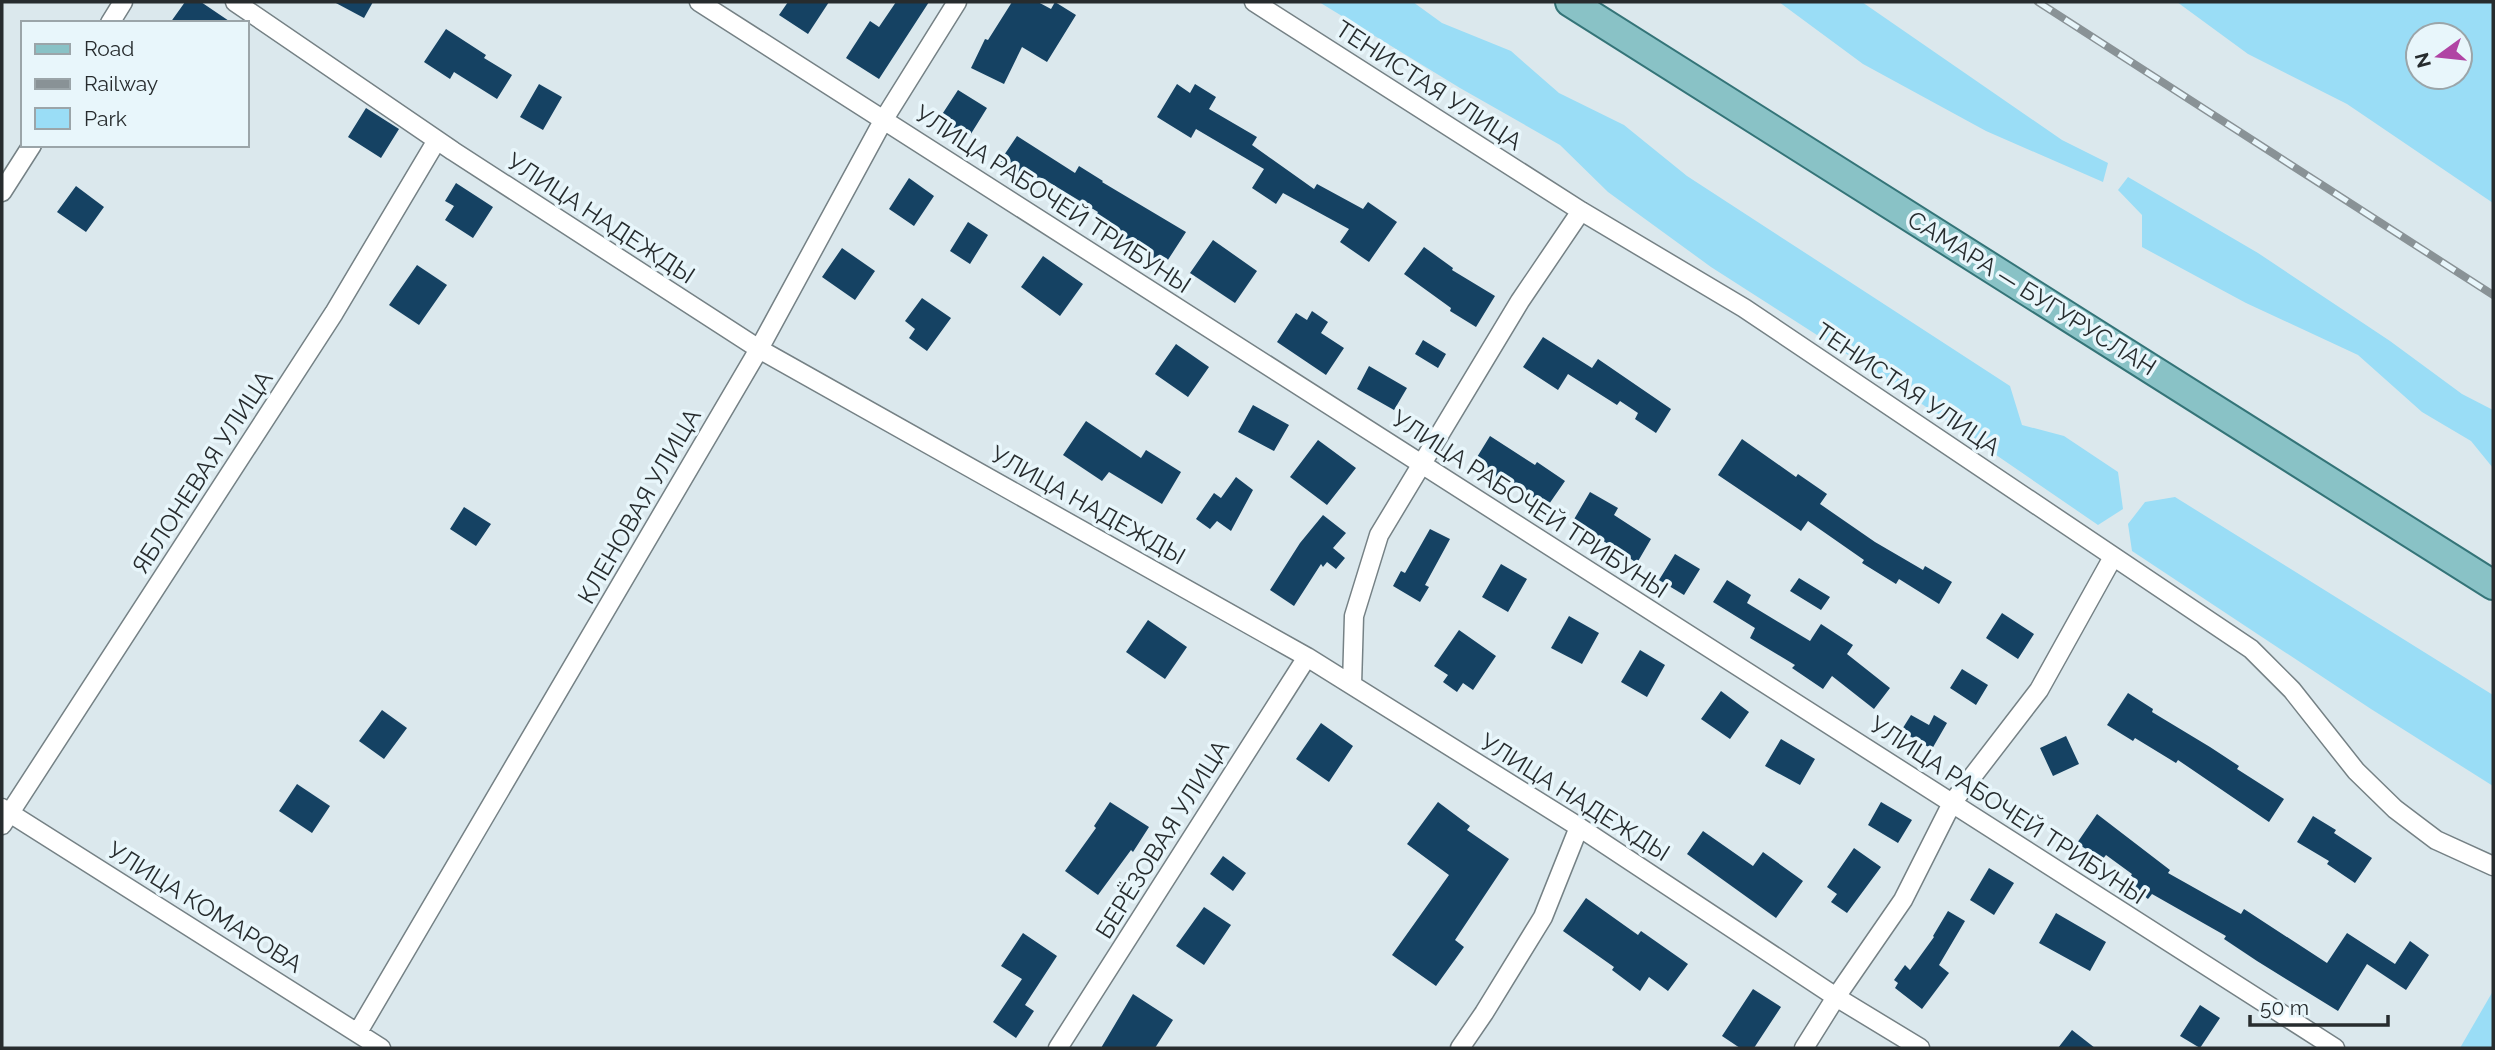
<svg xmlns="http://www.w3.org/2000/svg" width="2495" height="1050" font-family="Raleway,sans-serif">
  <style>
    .green { fill: #9addf6; fill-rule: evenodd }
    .building { fill: #154263 }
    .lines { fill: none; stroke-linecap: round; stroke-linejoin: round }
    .street-casing { stroke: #758185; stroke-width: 21 }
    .primary-casing { stroke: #347478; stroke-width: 32 }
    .street { stroke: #fff; stroke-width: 18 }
    .primary { stroke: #89c2c6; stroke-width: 28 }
    .rail-casing { stroke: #899296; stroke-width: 8 }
    .rail { stroke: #e8f6fb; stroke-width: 5; stroke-dasharray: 16; stroke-linecap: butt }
    .labels { text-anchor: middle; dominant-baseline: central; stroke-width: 7; stroke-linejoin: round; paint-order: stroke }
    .street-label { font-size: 24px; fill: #272c2e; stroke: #e8f6fb }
  </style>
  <rect width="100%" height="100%" fill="#dbe8ed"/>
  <path class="green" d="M1319,2H1413L1442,23L1511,51L1559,93L1624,125L1687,176L2010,386L2022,425L2064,436L2118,472L2123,509L2098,525L1884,378L1711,267L1608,192L1560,145L1460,88Z
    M1779,2H1862L2062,140L2108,163L2103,182L1986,131L1863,64Z
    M2177,2H2493V203L2347,104L2248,54ZM2460,35V77H2418V35Z
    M2128,177L2258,253L2390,341L2462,394L2493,410V468L2471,441L2422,412L2358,355L2246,303L2142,247V215L2118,190Z
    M2175,497L2493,695V786L2371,709L2132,551L2128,524L2145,502Z
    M2493,991V1046L2492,1048H2460Z"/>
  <path class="building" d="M185,2H201L232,23H170Z
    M334,2H373L364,18Z
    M788,2H829L808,34L779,15Z
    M896,2H929L879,79L846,58L870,21L879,27Z
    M1012,2H1038L1051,9L1055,2L1076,15L1047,62L1022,47L1004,84L971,68L985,39L988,40Z
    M446,29L486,55L484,58L512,75L497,99L454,72L450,79L424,62Z
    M539,84L562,97L543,130L520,117Z
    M1177,84L1190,93L1195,84L1216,97L1209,109L1257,137L1252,145L1314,189L1317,184L1363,209L1368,202L1397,222L1369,262L1340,242L1349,229L1283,193L1276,204L1252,188L1264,169L1196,129L1191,138L1157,117Z
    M958,90L987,108L969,137L939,119Z
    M366,108L399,129L381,158L348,137Z
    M1017,136L1075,173L1079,166L1103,181L1102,182L1186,232L1164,266L1139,250L1141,248L1094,219L1098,212L1047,181L1043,188L1000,161Z
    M909,178L934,196L914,226L889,209Z
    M456,183L493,207L473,238L445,220L454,206L445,201Z
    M76,186L104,207L86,232L57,212Z
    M968,222L988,235L970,264L950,251Z
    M1213,240L1257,271L1235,303L1190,273Z
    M1424,247L1453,268L1452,270L1495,296L1476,327L1450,311L1451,308L1404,274Z
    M842,248L875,271L855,300L822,277Z
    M1043,256L1083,284L1060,316L1021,287Z
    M417,265L447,285L419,325L389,305Z
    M922,298L951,318L927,351L909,338L915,329L905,321Z
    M1312,311L1328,322L1321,333L1344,348L1326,375L1277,342L1296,313L1307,320Z
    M1543,337L1592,368L1598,359L1671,409L1656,433L1635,419L1638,413L1620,401L1617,405L1568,374L1558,390L1523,367Z
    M1423,340L1446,354L1438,368L1415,354Z
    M1176,344L1209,367L1188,397L1155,374Z
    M1369,366L1407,388L1394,410L1357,389Z
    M1253,405L1289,425L1274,451L1238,432Z
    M1086,421L1141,458L1146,450L1181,472L1162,504L1109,472L1102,481L1063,455Z
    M1490,436L1535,465L1537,462L1565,481L1547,507L1502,475L1499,479L1474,462Z
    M1742,439L1796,477L1798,474L1827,494L1820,504L1875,542L1923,570L1925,566L1952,582L1939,604L1899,579L1896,584L1862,563L1864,560L1808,521L1801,531L1718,475Z
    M1318,440L1356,468L1327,505L1290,477Z
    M1236,477L1253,490L1231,531L1217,521L1210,529L1196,519L1214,493L1221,498Z
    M1590,492L1618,508L1614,515L1651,539L1637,563L1573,521Z
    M464,507L491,524L476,546L450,529Z
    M1323,515L1346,533L1333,548L1345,558L1336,569L1327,562L1323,567L1321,564L1294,606L1270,590L1300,543Z
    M1430,529L1450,539L1425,585L1429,587L1420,602L1393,586L1401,571L1405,573Z
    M1675,554L1700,569L1684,595L1659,580Z
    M1501,564L1527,579L1508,612L1482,597Z
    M1799,578L1830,597L1821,610L1790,591Z
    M1727,580L1751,595L1747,603L1810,641L1821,624L1853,645L1847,654L1890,688L1874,709L1832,676L1823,689L1792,668L1795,665L1750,638L1755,628L1713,602Z
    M2002,613L2034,634L2018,659L1986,638Z
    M1569,616L1599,633L1582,664L1551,648Z
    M1148,620L1187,647L1165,679L1126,652Z
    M1459,630L1496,656L1473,690L1463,683L1457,692L1443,682L1448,675L1434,666Z
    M1640,650L1665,665L1647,697L1621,682Z
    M1962,669L1988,685L1976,705L1950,688Z
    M1721,691L1749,712L1730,739L1701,719Z
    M2128,693L2153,709L2152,712L2210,747L2239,766L2237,769L2284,799L2269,822L2178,760L2176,763L2135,738L2133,741L2107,725Z
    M382,710L407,728L384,759L359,741Z
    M1911,715L1929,725L1934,715L1947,723L1932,749L1901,731Z
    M1321,723L1353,746L1329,782L1296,759Z
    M2066,736L2079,764L2053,776L2040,748Z
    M1781,739L1815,759L1800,785L1765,766Z
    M297,784L330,806L312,833L279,811Z
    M1110,802L1149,827L1133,852L1131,850L1098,895L1065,871L1096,828L1094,826Z
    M1438,802L1470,826L1467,830L1509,859L1455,940L1464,947L1436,986L1392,955L1449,875L1407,844Z
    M1881,802L1912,820L1898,843L1868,825Z
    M2097,814L2170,870L2168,873L2241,914L2244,909L2327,963L2347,933L2395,964L2410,941L2429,955L2406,990L2367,964L2338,1011L2257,961L2224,939L2226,936L2152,894L2148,899L2126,882L2132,874L2106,855L2102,860L2077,843Z
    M2313,816L2336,830L2334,833L2372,858L2355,883L2327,864L2329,861L2297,842Z
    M1703,831L1753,866L1763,852L1803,881L1776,918L1687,854Z
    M1854,848L1881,867L1847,913L1831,902L1837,894L1827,887Z
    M1223,856L1246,873L1233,891L1210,874Z
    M1989,868L2014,883L1994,915L1970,900Z
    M1586,898L1638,935L1641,931L1688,964L1668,991L1649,977L1640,991L1612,970L1614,967L1563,931Z
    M1204,907L1231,925L1204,965L1176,946Z
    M1948,911L1965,921L1939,965L1949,973L1922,1009L1895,988L1898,983L1894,980L1905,965L1910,970L1934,937L1933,936Z
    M2056,913L2106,942L2090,971L2039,943Z
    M1023,933L1057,956L1025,1005L1034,1011L1016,1038L993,1022L1022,979L1001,966Z
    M1753,989L1781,1007L1754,1048H1740L1722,1036Z
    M1133,994L1173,1020L1155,1048H1101Z
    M2200,1005L2220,1018L2200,1048L2180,1036Z
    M2072,1030L2095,1048H2058Z"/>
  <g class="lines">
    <defs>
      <path id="street" d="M235,2L453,151L759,349L1307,657L1579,827L1836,997L1920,1048
        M699,2L2335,1048
        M1254,2L1581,211L1744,308L2251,649L2292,690L2356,771L2395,809L2436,840L2493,866
        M110,23L123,2
        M2,192L32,145
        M1352,685L1354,616L1379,535L1520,301L1581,211
        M2,808L381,1048
        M2,825L334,313L437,140
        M358,1032L759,349L884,119L957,2
        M1058,1048L1307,657
        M1460,1048L1484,1013L1543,917L1579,827
        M1804,1048L1836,997L1903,900L1952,803L2039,690L2113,557"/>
      <path id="primary" d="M1570,2L2493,585"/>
    </defs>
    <use href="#street" class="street-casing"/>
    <use href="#primary" class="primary-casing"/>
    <use href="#street" class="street"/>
    <use href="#primary" class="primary"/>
    <defs>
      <path id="rail" d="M2038,2L2493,295"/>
    </defs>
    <use href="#rail" class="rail-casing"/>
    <use href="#rail" class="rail"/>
  </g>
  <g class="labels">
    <g class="street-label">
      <text transform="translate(1429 85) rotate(33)">ТЕНИСТАЯ УЛИЦА</text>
      <text transform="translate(1053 199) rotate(33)">УЛИЦА РАБОЧЕЙ ТРИБУНЫ</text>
      <text transform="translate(601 218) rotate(33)">УЛИЦА НАДЕЖДЫ</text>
      <text transform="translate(2032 293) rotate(32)">САМАРА — БУГУРУСЛАН</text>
      <text transform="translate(1908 389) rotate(34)">ТЕНИСТАЯ УЛИЦА</text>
      <text transform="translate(202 472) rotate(-57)">ЯБЛОНЕВАЯ УЛИЦА</text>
      <text transform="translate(1530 504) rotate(33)">УЛИЦА РАБОЧЕЙ ТРИБУНЫ</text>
      <text transform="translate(1088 505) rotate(29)">УЛИЦА НАДЕЖДЫ</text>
      <text transform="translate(639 506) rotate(-60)">КЛЕНОВАЯ УЛИЦА</text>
      <text transform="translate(1575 797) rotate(32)">УЛИЦА НАДЕЖДЫ</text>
      <text transform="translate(2008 810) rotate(33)">УЛИЦА РАБОЧЕЙ ТРИБУНЫ</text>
      <text transform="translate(1162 839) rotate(-58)">БЕРЁЗОВАЯ УЛИЦА</text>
      <text transform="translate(205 907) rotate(32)">УЛИЦА КОМАРОВА</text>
    </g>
  </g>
  <rect width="2495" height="1050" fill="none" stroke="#272c2e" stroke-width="7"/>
  <rect x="21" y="21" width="228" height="126" fill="#e8f6fb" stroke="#9ba5a9" stroke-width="2"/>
  <rect x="35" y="44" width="35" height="10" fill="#89c2c6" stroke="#9ba5a9" stroke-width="2"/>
  <text x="84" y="56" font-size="21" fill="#272c2e">Road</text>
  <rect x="35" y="79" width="35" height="10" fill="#899296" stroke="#9ba5a9" stroke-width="2"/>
  <text x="84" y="91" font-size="21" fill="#272c2e">Railway</text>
  <rect x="35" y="108" width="35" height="21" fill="#9addf6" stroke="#9ba5a9" stroke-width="2"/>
  <text x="84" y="126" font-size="21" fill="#272c2e">Park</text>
  <g transform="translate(2439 56) rotate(255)"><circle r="33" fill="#e8f6fb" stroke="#9ba5a9" stroke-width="2"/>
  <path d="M0-5L12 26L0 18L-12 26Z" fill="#b044a4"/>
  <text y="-10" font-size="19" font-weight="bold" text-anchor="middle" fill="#272c2e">N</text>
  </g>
  <path d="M2250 1015v10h138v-10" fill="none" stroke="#272c2e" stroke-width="3.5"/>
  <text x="2260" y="1015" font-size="21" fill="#272c2e" stroke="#e8f6fb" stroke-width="5" paint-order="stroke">50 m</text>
</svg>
